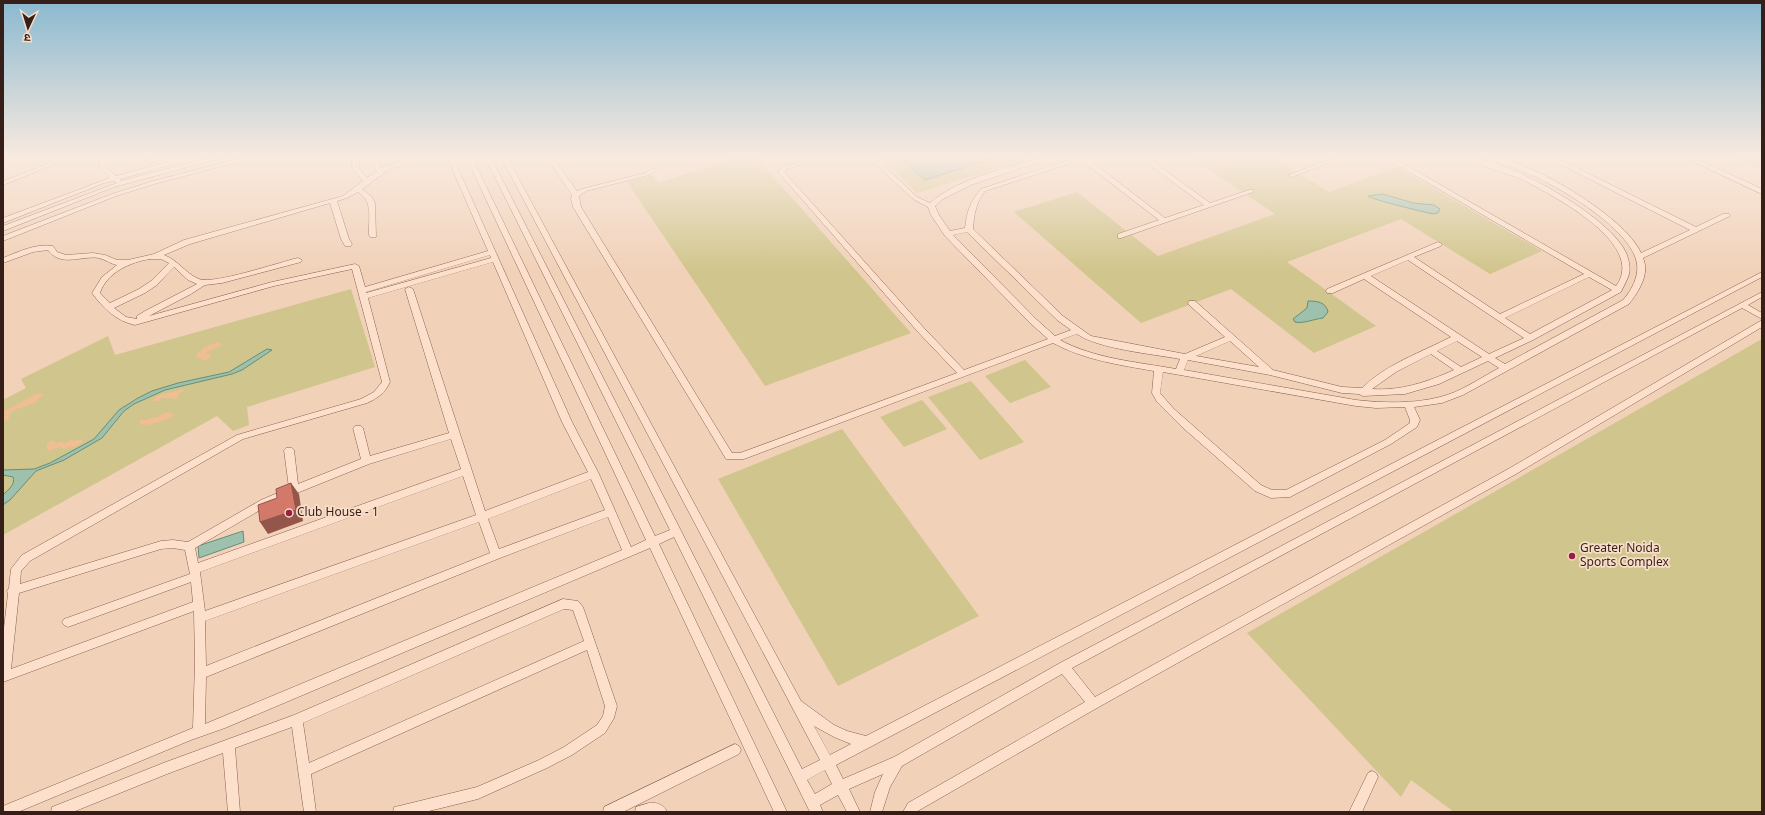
<svg xmlns="http://www.w3.org/2000/svg" width="1765" height="815" font-family="Georgia,'Noto Sans Devanagari',serif">
  <style>
    .green { fill: #d0c58c }
    .sand { fill: #f1be91 }
    .water { fill: #9dc1ad; stroke: #658e79 }
    .lines { fill: none; stroke-linecap: round; stroke-linejoin: round }
    .minor-casing { stroke: #886052; stroke-width: 1 }
    .minor { fill: #fce0cb; fill-rule: evenodd }
    .shaded-wall { fill: #94554a }
    .building { fill: #d3796a; stroke: #94554a }
    .poi-dot { fill: #9c1d40; stroke: #f8ddc8; stroke-width: 1.5 }
    .labels { text-anchor: middle; dominant-baseline: central; stroke-width: 3.5; stroke-linejoin: round; paint-order: stroke }
    .poi-label { font-size: 12px; fill: #361f19; stroke: #f8ddc8; text-anchor: start }
  </style>
  <rect width="100%" height="100%" fill="#f1d1b8"/>
  <path class="green" d="M740,157H756L911,333L765,386L627,182L653,175L658,183Z
    M881,157H1033L917,193Z
    M1191,157H1274L1329,192L1397,167L1542,251L1490,274L1401,219L1287,262L1376,326L1314,353L1231,289L1141,323L1014,212L1077,192L1158,256L1275,214Z
    M1734,157H1762V170Z
    M351,289L375,367L247,407L249,425L233,431L217,416L3,535V400L26,388L21,379L108,336L115,355Z
    M1762,339V812H1454L1411,780L1401,797L1247,633Z
    M1025,360L1051,387L1010,403L985,376Z
    M971,381L1024,442L980,460L928,397Z
    M922,400L947,429L904,447L880,417Z
    M842,429L979,616L838,686L718,479Z"/>
  <path class="sand" d="M218,342L221,343V346L206,352V354H211L209,359L204,360L197,357L198,352L202,351V349L212,344L213,345Z
    M182,389L184,391L179,394L177,399H173L172,397L171,398H161L158,401H152L155,397L163,394H165L171,392V393Z
    M41,393L43,395L34,403L14,410L11,412L8,420L4,421L3,417L8,414L3,415V412L34,395Z
    M167,412L174,414L171,418L148,425L140,424V420H147L153,417L155,418Z
    M81,439L83,442L74,447H70V446L63,449L59,447L50,451L47,450V443L51,441H55L56,445L59,442L65,443L71,440L75,441Z"/>
  <path class="water" d="M899,157H997L925,180Z
    M1383,194L1413,203L1434,205L1440,209L1438,213L1433,214C1424,212 1373,200 1368,196Z
    M1308,301C1317,301 1326,302 1328,312L1323,318C1314,319 1303,324 1295,322L1293,319L1307,308Z
    M267,349L272,350L242,370L232,374L165,390L134,404L124,411L102,438L64,460L36,471L10,500L3,505V495C8,490 16,484 13,477L3,475V470L34,469L50,463L94,439L119,410L138,398L152,391L178,383L229,372Z
    M243,531L244,542L199,558L198,546Z"/>
  <g class="lines">
    <defs>
      <path id="minor" d="M3,157H11L3,161Z
        M52,157H58L55,164L3,185V181L45,165L50,162Z
        M99,157H105L106,167L116,176L186,157H198L120,179L121,181L213,157H225L114,187L3,231V226L117,183L114,181L104,183L3,223V218L110,178L100,168Z
        M157,157H169L147,164L144,162Z
        M245,157H257L154,184L116,196L3,241V236L112,194L150,182Z
        M353,157H359V168L367,178L377,171L373,165L375,157H381L379,165L382,168L411,157H423L388,170L362,189L372,197L375,203L376,237H370L369,235C368,219 374,202 358,192L347,198L337,201L349,239L352,244L351,246H345L341,239L330,203L190,244L164,255C178,260 186,274 199,279C213,285 280,262 298,258L302,260L301,262L222,283L205,285L191,294L149,316L272,282L355,264L359,266L365,287L488,251L447,157H453L572,422L599,474L631,547L646,540L466,157H472L655,536L670,530L485,157H491L802,769L820,760L501,157H507L801,701L834,725L847,731L866,736L1762,272V277L836,765L843,779L894,757L1060,663L1762,292V297L1748,305L1762,313V319L1742,308L1072,668L1095,697L1510,468L1762,320V327L1516,474L1097,708L916,812H903L908,803L1085,702L1062,674L902,766L890,787L882,812H870L875,792L883,774L849,789L860,812H847L838,795L820,805L823,812H810L674,537L659,544L787,812H774L650,548L225,728L191,740L18,812H3V806L193,728L195,662L194,611L3,682V636L8,594L7,591L9,588L11,569L22,555L237,435L361,399L374,392L382,382L352,269L274,286L135,325C116,321 103,308 92,293L102,277L117,265C111,264 106,260 99,258C82,255 61,268 48,250L33,252L3,263V258C18,252 36,243 53,246L57,252L66,255L93,253L105,255L117,260H128L154,254L184,240L343,196L363,181L352,168ZM490,255L491,258L366,293V292ZM150,259H161L169,263L151,281L139,289L110,303L100,293C107,272 131,262 150,259ZM493,262L562,422L588,472L485,511L413,289L409,287L405,289L449,433L370,456L363,428L361,426H355L353,428L361,459L298,484L294,450L292,448H286L284,450L289,488L261,500L188,542L173,540L161,541L20,584L21,571L30,561L243,439L367,403C378,398 385,393 390,382L368,298ZM174,267L188,280L197,284L145,311L137,316V319L126,317L114,308L145,293L157,285ZM451,439L461,469L198,563L195,548L267,506L297,493L369,464ZM463,476L476,515L205,611L200,572ZM591,479L605,510L499,549L488,519ZM608,517L622,550L205,724L206,677L500,558ZM479,522L490,553L206,666L205,621ZM173,548L185,550L190,574L64,619L62,622L64,625L68,627L191,582L193,602L11,669L19,593L161,549ZM814,726L834,737L851,744L830,755ZM825,770L832,784L815,794L807,780Z
        M546,157H553L577,191L582,189L645,173L652,169H656L657,170L649,175L586,191L579,196L581,207L732,453H740L957,373L918,332L779,173V170L783,167L813,157H824L787,169L785,173L924,328L964,370L1048,339L1030,323L945,236L931,215L928,207L913,199L868,157H875L917,197L930,203C960,177 1006,169 1043,157H1054L971,185L943,199L935,206L939,215L950,231L965,228C967,211 970,202 981,189L1077,157H1088L1087,158L1165,218L1204,205L1139,157H1147L1210,203L1249,190H1253V192L1121,238H1118V234L1159,220L1081,160L985,191C976,203 974,214 973,229L1063,316L1091,336L1185,354L1225,337L1189,305L1188,303L1189,301H1195L1273,370L1342,387L1362,388C1386,364 1422,352 1451,337L1364,279L1333,293H1327L1326,291L1327,289L1438,242L1442,244L1441,246L1414,257L1500,314L1584,274L1384,157H1392L1616,286C1649,243 1544,190 1516,177C1502,172 1475,165 1465,157C1504,157 1613,217 1627,255C1633,273 1628,277 1621,292L1533,340L1495,358L1505,364L1623,300C1631,291 1639,277 1637,264C1632,230 1565,191 1536,177C1526,173 1517,169 1507,165C1501,163 1493,161 1488,157C1526,157 1626,217 1641,253L1690,230L1546,157H1555L1696,227L1723,214H1729L1730,216L1643,258C1650,274 1639,291 1629,304L1463,395L1442,403L1414,407L1420,420L1417,427L1391,444L1290,497L1271,498L1255,491L1182,427L1157,402L1152,393L1154,371C1120,365 1084,360 1053,343L744,459H726L699,414L573,207L571,199L572,195ZM967,232L1057,320L1071,330L1055,336L1036,319L953,235ZM1408,260L1524,338L1489,354L1371,276ZM1589,277L1612,290L1530,334L1505,318ZM1077,334C1098,349 1153,354 1180,359L1176,369C1138,362 1095,359 1060,340ZM1230,341L1259,367L1196,356ZM1457,341L1482,357L1461,367L1437,351ZM1431,354L1454,370C1427,382 1401,391 1372,389L1396,372ZM1188,360L1270,375L1342,393L1359,394L1363,396L1405,394L1439,384L1488,361L1499,368C1480,378 1461,392 1440,397C1413,404 1383,403 1356,400L1184,370ZM1163,372L1356,406L1376,408L1405,407L1410,420V423L1385,440L1286,490H1272L1261,485L1174,409L1160,393Z
        M1336,157H1346L1294,176L1292,177L1289,175Z
        M1684,157H1693L1762,189V194Z
        M563,599L578,601L583,607L617,706L614,718L605,733L572,755L547,768L478,799L425,812H393L394,807L399,806L477,787L539,760L564,747L597,725L603,716L605,706L587,650L311,774L316,812H304L292,727L235,748L240,812H228L223,753L167,774L73,812H51L52,807L166,762L294,715ZM564,609L573,610L584,641L309,763L303,723Z
        M735,744L739,746L741,750L739,754L623,812H603L604,807Z
        M1372,771L1376,773L1378,777L1362,812H1349L1368,773Z
        M649,803C657,802 664,805 667,812H635L636,807Z"/>
    </defs>
    <use href="#minor" class="minor-casing"/>
    <use href="#minor" class="minor"/>
  </g>
  <path class="shaded-wall" d="M291,483L299,494L303,521L268,534L260,522Z"/>
  <path class="building" d="M291,483L296,510L260,522L258,505L277,498L276,489Z"/>
  <linearGradient id="sky" x2="0" y2="1"><stop stop-color="#8ab9d0"/><stop offset="0.58" stop-color="#f9eadf"/><stop offset="1" stop-color="#f9eadf" stop-opacity="0"/></linearGradient>
  <rect width="1765" height="271" fill="url(#sky)"/>
  <g class="poi-dot">
    <circle cx="289" cy="513" r="4"/>
    <circle cx="1572" cy="556" r="4"/>
  </g>
  <g class="labels">
    <g class="poi-label">
      <text x="297" y="513">Club House - 1</text>
      <text x="1580" y="549">Greater Noida<tspan x="1580" dy="14">Sports Complex</tspan></text>
    </g>
  </g>
  <rect width="1765" height="815" fill="none" stroke="#361f19" stroke-width="8"/>
  <g transform="translate(28 28) rotate(184)" stroke="#f8ddc8" stroke-width="3" paint-order="stroke">
  <path d="M0-3L7 15L0 10L-7 15Z" fill="#361f19"/>
  <text y="-6" font-size="11" font-weight="bold" text-anchor="middle" fill="#361f19">उ</text>
  </g>
</svg>
